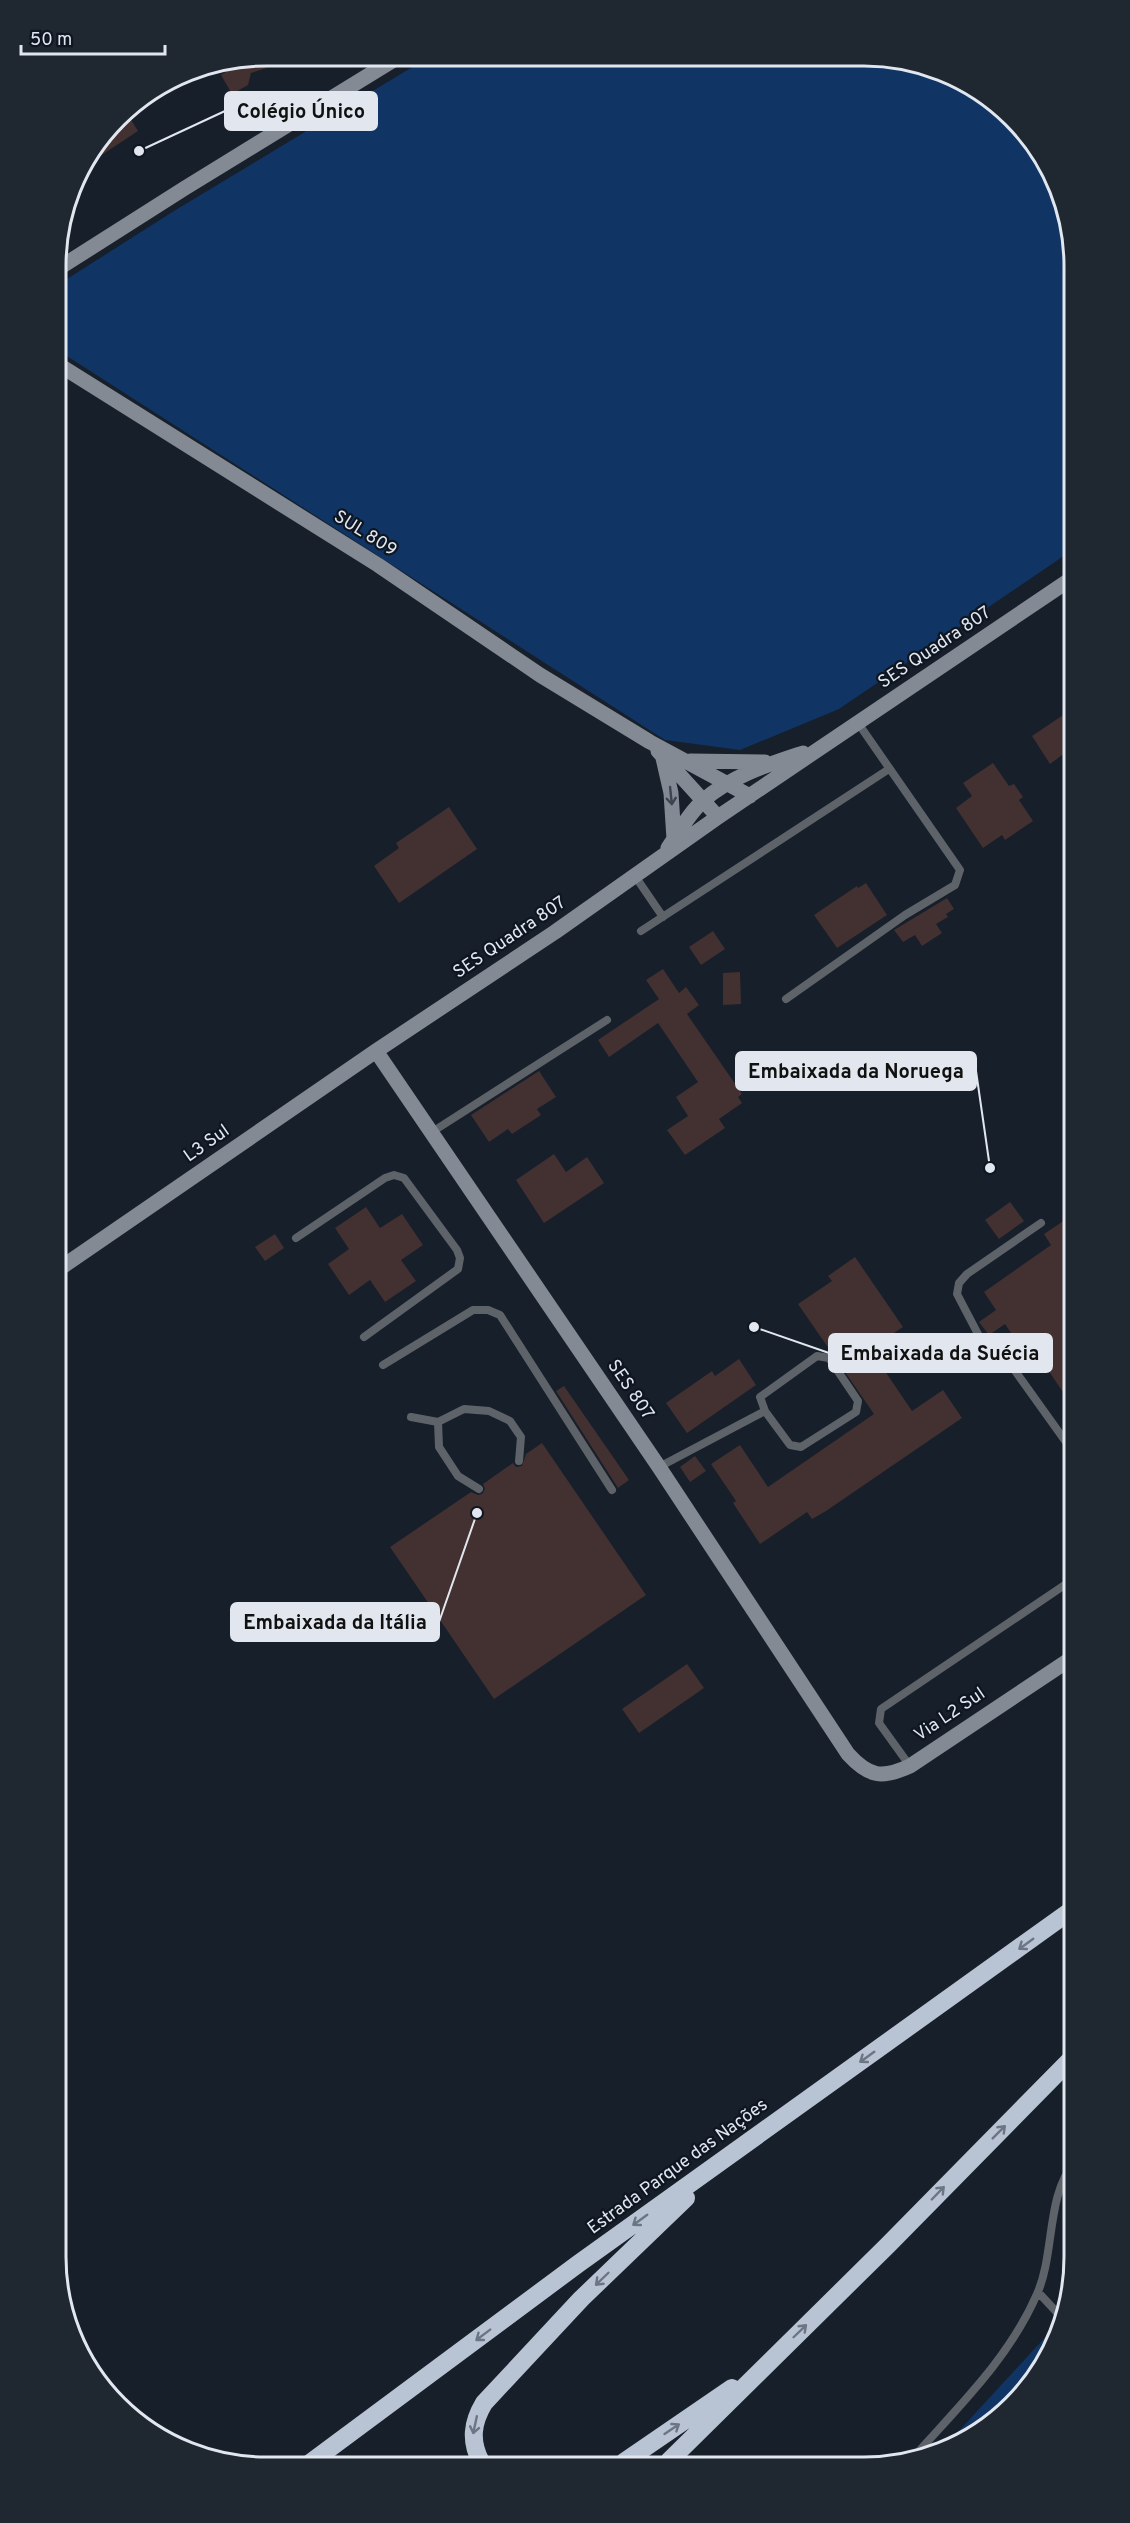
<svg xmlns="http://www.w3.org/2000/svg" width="1130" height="2523" font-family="Overpass,sans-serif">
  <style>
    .green { fill: #103565 }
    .building { fill: #423130 }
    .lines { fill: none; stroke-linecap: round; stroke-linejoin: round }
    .lane { stroke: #5e6369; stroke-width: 8 }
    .secondary { stroke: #838a93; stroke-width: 15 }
    .highway { stroke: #b8c3d3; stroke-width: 18 }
    .oneway { stroke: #3d444f }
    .oneway2 { stroke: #6c7583 }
    .labels { text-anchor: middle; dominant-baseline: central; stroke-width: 4.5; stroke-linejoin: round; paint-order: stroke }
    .street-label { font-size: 18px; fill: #e2e7ef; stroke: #0e1621 }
    .rim { fill: none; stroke: #e2e7ef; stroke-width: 3 }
    .leader { fill: none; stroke: #e2e7ef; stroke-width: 2 }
    .callout-dot { fill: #e2e7ef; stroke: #0e1621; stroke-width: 2 }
    .callout { fill: #e2e7ef; stroke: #e2e7ef; stroke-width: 2 }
    .callout-label { font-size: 20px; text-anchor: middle; font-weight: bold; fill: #111 }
  </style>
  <rect width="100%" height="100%" fill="#171f2a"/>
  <path class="green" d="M429,57L905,59L1003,108L1046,160L1067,211L1068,553L839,709L740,750L665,740L56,349V286L174,211Z
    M1063,2318C1052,2364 1010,2419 966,2439L958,2432Z"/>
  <path class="building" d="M266,56H280L282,63L251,73L248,85L232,94L221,75L230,69L226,63Z
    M125,110L138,131L85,166L83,165Z
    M1069,711V750L1050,764L1032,736Z
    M993,763L1009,786L1014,784L1023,797L1019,800L1033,821L1005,840L1002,835L983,848L956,808L972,796L963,783Z
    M449,807L477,849L399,903L374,866L399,848L396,843Z
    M866,883L887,915L837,948L814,915L857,886L858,888Z
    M947,898L954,909L946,914L948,917L936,924L942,933L922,946L915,935L903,942L894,930Z
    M713,931L725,949L701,965L689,947Z
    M663,969L679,993L686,987L699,1005L687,1014L742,1094L738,1097L742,1103L719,1119L725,1128L685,1155L667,1130L688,1116L676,1097L698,1082L658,1023L609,1057L598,1040L659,999L646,980Z
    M740,972L741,1004L723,1005V973Z
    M539,1071L556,1097L537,1109L541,1115L512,1134L508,1129L489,1142L471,1115Z
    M554,1154L566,1172L587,1157L604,1183L544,1223L516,1180Z
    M1010,1202L1024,1221L999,1239L985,1220Z
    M366,1207L380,1228L402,1214L423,1245L401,1260L416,1281L385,1302L370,1280L349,1295L328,1264L349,1249L335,1228Z
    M1071,1216V1404L1044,1364L1036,1370L1005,1324L989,1335L979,1322L996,1310L984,1292L1051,1245L1044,1234Z
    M275,1234L284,1248L265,1261L255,1247Z
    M855,1257L903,1327L870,1349L912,1411L943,1390L962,1418L826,1511L812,1519L807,1512L760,1544L733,1503L736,1501L711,1464L740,1445L768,1487L874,1414L798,1304L832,1281L828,1276Z
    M739,1359L756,1385L687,1433L666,1403L712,1371L715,1376Z
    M564,1386L629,1480L618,1488L556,1391Z
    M542,1443L646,1595L494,1699L390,1547L471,1492L478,1495L482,1494L485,1489L483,1484L513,1463L516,1467L522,1466L526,1454Z
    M695,1456L706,1471L690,1482L680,1467Z
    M687,1664L704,1688L639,1733L622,1709Z"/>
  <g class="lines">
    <path class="lane" d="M635,876L663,917
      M641,931L889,769
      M786,999L905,915L955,885L960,870L858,723
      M432,1132L607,1020
      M1041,1223L967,1274L959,1283L957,1294L979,1336L1003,1354L1071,1449
      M296,1238L385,1178L394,1175L404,1178L457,1250L460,1258L458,1269L364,1337
      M817,1356L829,1358L858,1401L856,1412L801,1447L790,1445L765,1411L760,1397Z
      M383,1365L473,1310H488L500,1315L612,1490
      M411,1417L438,1422L464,1409L489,1411L510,1421L521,1437L519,1461
      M438,1422L439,1447L458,1476L479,1489
      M659,1467L765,1411
      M910,1766L879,1723L881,1709L1072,1580
      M1038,2292L1063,2319
      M911,2460C957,2408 1009,2359 1037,2294C1055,2254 1046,2196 1074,2163"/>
    <path class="secondary" d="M56,270L185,188L400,56
      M56,363L378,565L540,675L650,742L750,796
      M658,751L718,817
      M663,758L671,793L674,839
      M690,761L765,762
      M668,848C679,832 689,813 704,800C731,776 770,764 803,753
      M376,1051L659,1467L848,1754C869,1777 882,1779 910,1766L1072,1658
      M59,1269L376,1051L555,932L718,817L1068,581"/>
    <path class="highway" d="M669,2461L888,2245L1073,2057
      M481,2462C470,2441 472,2423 484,2403L581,2299L686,2198
      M624,2462L732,2388
      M310,2463L578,2264L1073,1909"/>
  </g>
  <defs><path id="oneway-shaft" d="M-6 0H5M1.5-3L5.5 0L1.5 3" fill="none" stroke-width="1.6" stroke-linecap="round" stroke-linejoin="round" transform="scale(1.5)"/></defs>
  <use class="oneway" href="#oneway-shaft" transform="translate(671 796) rotate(84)"/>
  <g class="oneway2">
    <use href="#oneway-shaft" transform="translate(1026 1944) rotate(144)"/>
    <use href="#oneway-shaft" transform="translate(867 2057) rotate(144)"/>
    <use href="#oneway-shaft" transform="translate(999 2132) rotate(-45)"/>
    <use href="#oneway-shaft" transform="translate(938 2193) rotate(-46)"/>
    <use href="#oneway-shaft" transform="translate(640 2220) rotate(144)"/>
    <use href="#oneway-shaft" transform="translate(602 2279) rotate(136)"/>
    <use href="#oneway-shaft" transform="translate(800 2331) rotate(-44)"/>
    <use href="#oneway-shaft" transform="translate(483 2335) rotate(143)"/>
    <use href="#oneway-shaft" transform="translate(475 2425) rotate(102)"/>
    <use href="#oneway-shaft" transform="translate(672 2429) rotate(-34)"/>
  </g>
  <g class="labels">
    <g class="street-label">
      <text transform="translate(365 534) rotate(32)">SUL 809</text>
      <text transform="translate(935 648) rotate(-34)">SES Quadra 807</text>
      <text transform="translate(510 938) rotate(-34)">SES Quadra 807</text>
      <text transform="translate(207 1144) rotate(-35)">L3 Sul</text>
      <text transform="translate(630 1390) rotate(56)">SES 807</text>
      <text transform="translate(950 1715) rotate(-34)">Via L2 Sul</text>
      <text transform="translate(678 2167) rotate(-36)">Estrada Parque das Nações</text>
    </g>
  </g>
  <path d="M0 0H1130V2523H0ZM266 66H864A200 200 0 0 1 1064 266V2257A200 200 0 0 1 864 2457H266A200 200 0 0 1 66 2257V266A200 200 0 0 1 266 66Z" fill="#1f2731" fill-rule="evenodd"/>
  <path class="rim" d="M266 66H864A200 200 0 0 1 1064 266V2257A200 200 0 0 1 864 2457H266A200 200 0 0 1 66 2257V266A200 200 0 0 1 266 66Z"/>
  <path class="leader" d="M139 151L225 111M990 1168L976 1071M754 1327L829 1353M477 1513L439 1622"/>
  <g class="callout-dot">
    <circle cx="139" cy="151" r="6"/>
    <circle cx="990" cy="1168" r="6"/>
    <circle cx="754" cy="1327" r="6"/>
    <circle cx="477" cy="1513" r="6"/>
  </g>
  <g class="callout">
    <rect x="225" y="92" width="152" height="38" rx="6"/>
    <rect x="736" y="1052" width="240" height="38" rx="6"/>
    <rect x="829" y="1334" width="223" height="38" rx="6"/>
    <rect x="231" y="1603" width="208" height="38" rx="6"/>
  </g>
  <g class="callout-label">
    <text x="301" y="118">Colégio Único</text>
    <text x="856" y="1078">Embaixada da Noruega</text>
    <text x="940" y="1360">Embaixada da Suécia</text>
    <text x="335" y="1629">Embaixada da Itália</text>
  </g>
  <path d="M21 45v9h144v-9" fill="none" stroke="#e2e7ef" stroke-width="3"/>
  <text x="30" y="45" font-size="18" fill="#e2e7ef" stroke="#0e1621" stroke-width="4.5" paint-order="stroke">50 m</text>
</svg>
